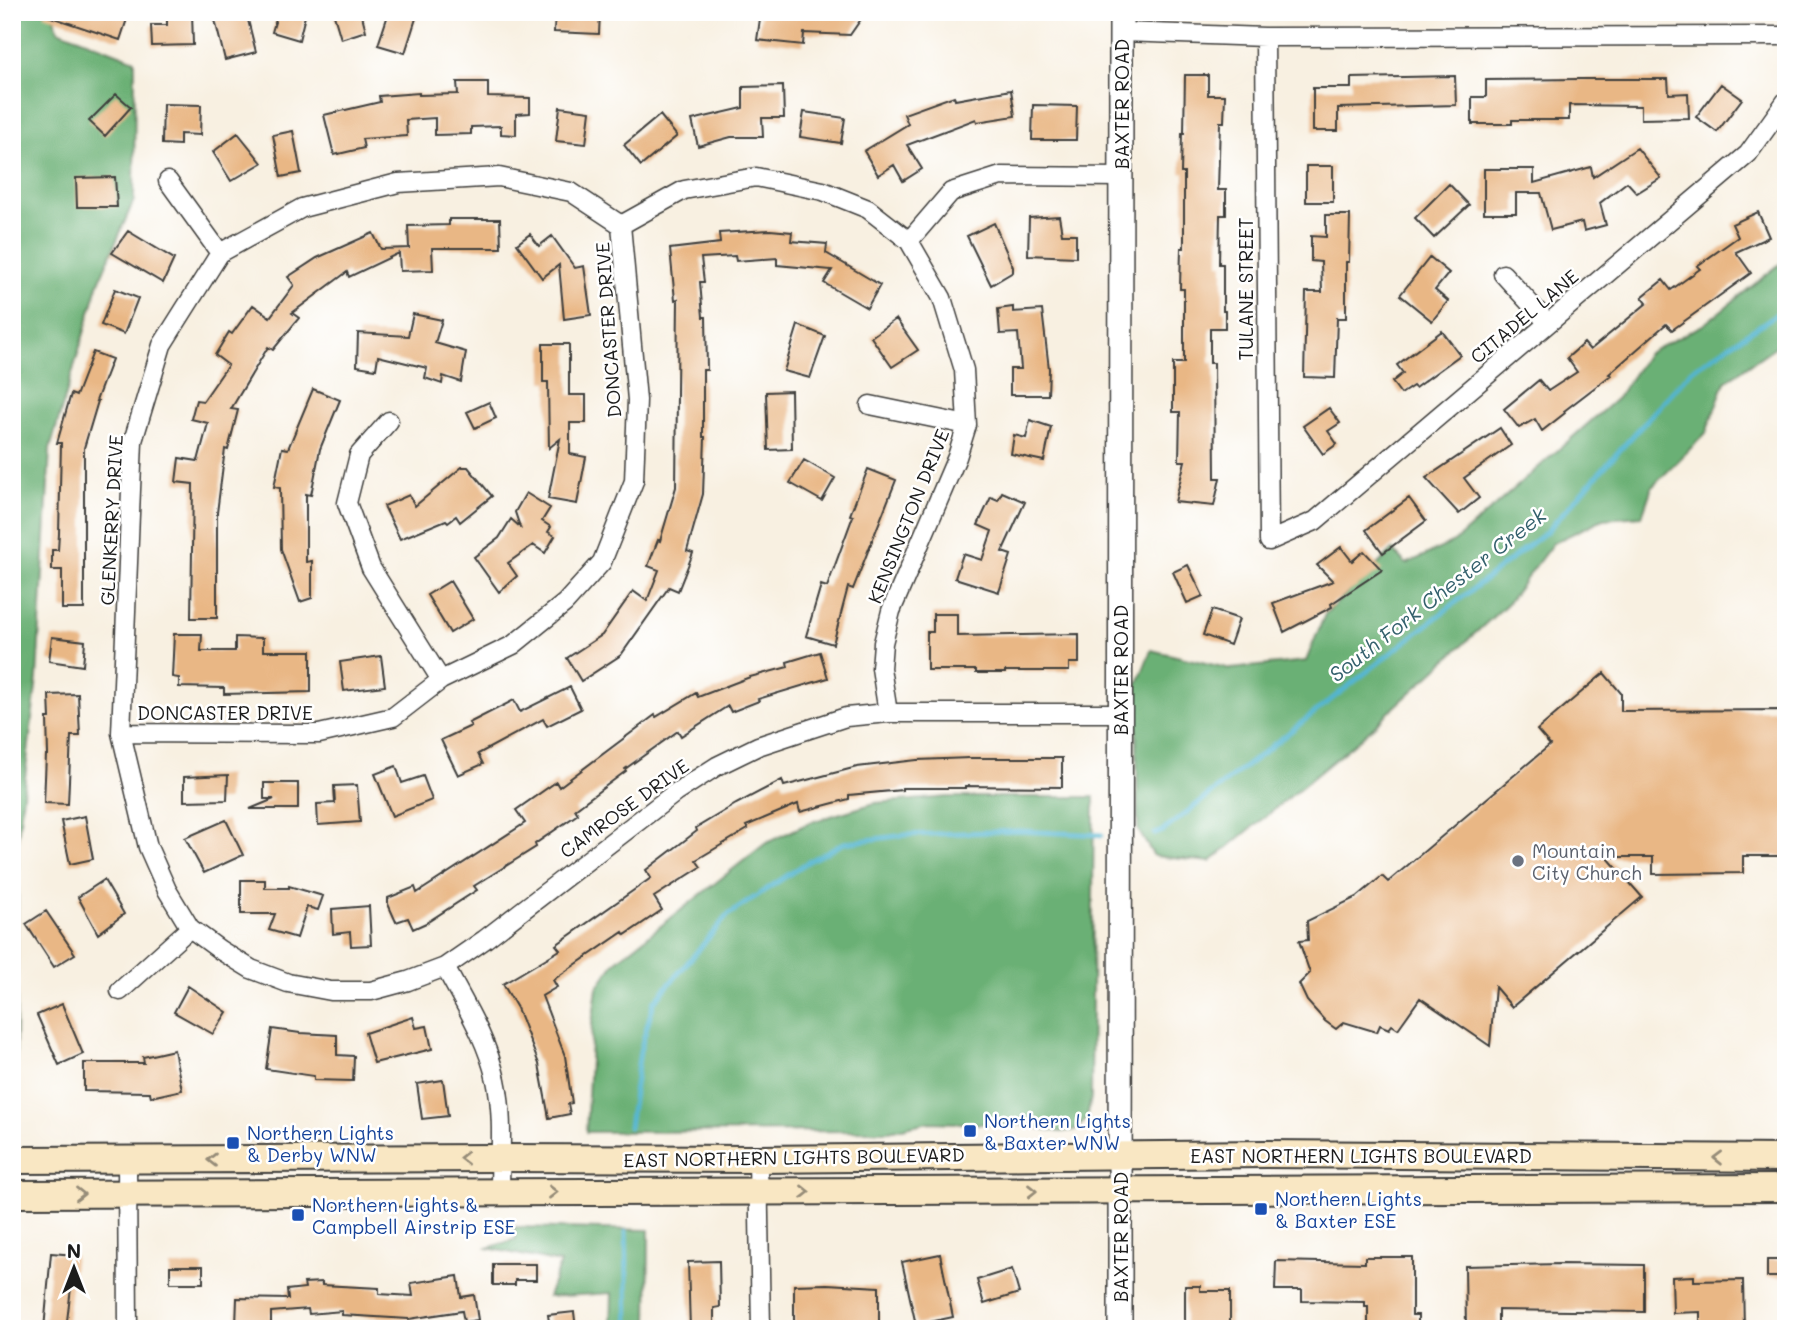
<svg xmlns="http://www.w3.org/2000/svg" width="1798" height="1341" font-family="Mali,sans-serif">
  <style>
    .forest { fill: #6bb074; stroke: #446648; stroke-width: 2 }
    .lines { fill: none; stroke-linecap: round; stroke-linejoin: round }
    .stream { stroke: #52b5d0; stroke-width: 5 }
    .building { fill: #e9b785 }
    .minor-casing { stroke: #3d3c3a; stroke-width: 21 }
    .tertiary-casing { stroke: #3d3c3a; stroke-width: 26 }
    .secondary-casing { stroke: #3d3c3a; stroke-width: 30 }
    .minor { stroke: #fff; stroke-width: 18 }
    .tertiary { stroke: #fff; stroke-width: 23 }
    .secondary { stroke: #f9e7c3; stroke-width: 26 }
    .oneway { stroke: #968c78 }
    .worship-dot { fill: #6b7280; stroke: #fff; stroke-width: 2.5 }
    .transit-dot { fill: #1a4fb4; stroke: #fff; stroke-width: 2.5 }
    .labels { text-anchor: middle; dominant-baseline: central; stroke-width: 5; stroke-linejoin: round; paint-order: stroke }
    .street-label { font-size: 19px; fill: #1c1c1c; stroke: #fff }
    .worship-label { font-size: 19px; fill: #5b616d; stroke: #fff; text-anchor: start }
    .transit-label { font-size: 19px; fill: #164399; stroke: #fff; text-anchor: start }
    .water-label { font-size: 21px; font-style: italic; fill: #34616d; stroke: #fff }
  </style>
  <rect width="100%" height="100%" fill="#fff"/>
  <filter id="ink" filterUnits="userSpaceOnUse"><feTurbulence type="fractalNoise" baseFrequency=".0143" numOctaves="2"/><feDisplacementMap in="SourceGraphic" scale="14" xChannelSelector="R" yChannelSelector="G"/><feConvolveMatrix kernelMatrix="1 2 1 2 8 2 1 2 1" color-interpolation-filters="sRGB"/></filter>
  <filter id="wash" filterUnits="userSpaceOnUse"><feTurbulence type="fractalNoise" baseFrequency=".00686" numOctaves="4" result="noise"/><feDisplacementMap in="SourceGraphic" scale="28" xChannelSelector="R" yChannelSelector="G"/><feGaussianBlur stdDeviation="1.57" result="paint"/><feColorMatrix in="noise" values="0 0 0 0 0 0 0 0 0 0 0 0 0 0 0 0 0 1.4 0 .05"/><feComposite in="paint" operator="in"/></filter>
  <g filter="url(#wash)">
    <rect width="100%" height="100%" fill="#f8f0e1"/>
    <path class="forest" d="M12,12H52L58,30L135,60L134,200L99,282L50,449L37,678L18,837L15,1130H12Z
      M1786,259V339L1725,382L1706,433L1652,487L1642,516L1603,519L1553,543L1507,604L1361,738L1210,862L1154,856L1138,830L1136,688L1151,650L1231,669L1306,661L1325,614L1393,550L1406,564L1454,542L1617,398L1648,353L1703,325Z
      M948,797H1094L1091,1097L1087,1119L1075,1130L1060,1132L1021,1125L928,1122L889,1131L586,1132L592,1024L597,988L615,962L766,843L811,822L875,803Z
      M513,1227L649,1230L648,1329H611L612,1293L548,1297L560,1263L488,1248L516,1239Z"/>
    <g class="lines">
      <path class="stream" d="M1155,834L1163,831L1191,809L1546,532L1692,370L1786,308
        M629,1127L640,1051L654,1002L728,915L809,861L844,843L905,835L1019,831L1102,835
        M626,1232L628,1329"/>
    </g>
    <g id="blocks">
      <path class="building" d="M45,12H117L128,16L120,40L45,15Z
        M167,12H192L193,45L152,46L151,25H167Z
        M213,12H246L256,52L225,60Z
        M278,12H306L299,40L272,32Z
        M333,12H361L366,31L341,39Z
        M389,12H418L405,53L378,45Z
        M555,12H600L599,34L554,32Z
        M761,12H866L850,35L804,33L803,45L757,40Z
        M1185,75H1208V95H1225L1224,122H1220L1218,190H1226V215H1220L1219,264H1223V311H1225V328H1210V363H1214L1215,478H1220L1214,506L1175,502L1185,461H1179L1180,412H1173V363H1184V289H1180L1181,248H1184V173H1181L1182,133H1184Z
        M1455,76L1456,105L1338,108V131H1313V88H1351V78Z
        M1581,79H1668L1669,94L1688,93L1689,118L1641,119V106L1569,105V120H1512V124H1472V97H1486V80Z
        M457,82H488V97L530,98V113L516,114V135L501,134V126L471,127V134L435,135V118L406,120L407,136L362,139L364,148L334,155L324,115L380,102L379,96L419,93V95L458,94Z
        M1721,84L1742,99L1717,132L1696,117Z
        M783,86L784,118H762L763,137H731L698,146L692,120L743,108V87Z
        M1011,90L1015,116L977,122L976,119L907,145L922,169L903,181L894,165L878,175L864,151L908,124L904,114L954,96L955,100Z
        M116,94L131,107L105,136L89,121Z
        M163,104L201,105L200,135L180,134V145L162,144Z
        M1033,105L1077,106L1076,140H1032Z
        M560,107L590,111L586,144L556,141Z
        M804,112L845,118L841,143L800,137Z
        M660,115L677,136L641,166L624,145Z
        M293,131L301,173L281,177L273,135Z
        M238,133L262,163L231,181L213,152Z
        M1637,148L1661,178L1637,193L1627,182L1600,203L1606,225L1584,231L1582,222L1551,230L1541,193H1516V213H1484V169H1534V183L1591,167L1593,177Z
        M1306,166H1333V202H1306Z
        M115,177L117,207H77L76,178Z
        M1449,184L1469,205L1434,238L1415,218Z
        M1758,212L1769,237L1736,252L1751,273L1672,330L1666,324L1609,374L1611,375L1564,411L1565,413L1542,431L1535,419L1519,428L1504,409L1539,380L1548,391L1577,372L1567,358L1584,343L1590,350L1647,303L1642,297L1663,280L1671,290L1700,269L1697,266L1738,237L1732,224Z
        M1326,215H1350L1349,262H1346V318H1337L1335,378L1304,377L1306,292H1322L1321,262L1311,261V236L1326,237Z
        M1059,216L1062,234H1076V257L1028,255L1029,218Z
        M449,219H500L501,248H432L433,270L400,271L399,253L349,277L347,272L292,313L299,318L273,350L268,347L231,409L238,410L228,450L225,449L217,513V618H191L193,484L176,482L179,458L198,461L208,423L191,419L196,400L203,401L228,365L215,355L229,332L232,334L253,305L270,317L294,285L288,277L317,258L373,233L381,249L409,248L408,226L449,225Z
        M994,223L1013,267V272L991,285L967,236Z
        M770,230L792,232L791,241L827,244L826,253L880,285L867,308L824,283L832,270L777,265V258L736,261L735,256L701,258L704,282H700L703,317H706L707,370H703V437H705L703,494L687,551L693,553L678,591L669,587L621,655L581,681L567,658L602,635L633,591L647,601L659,570L648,566L658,540L660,541L676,487L678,299L675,300L670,249L720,243L719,233Z
        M128,231L174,259L163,283L112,253Z
        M530,234L539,246L552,236L575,268L584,266L591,315L564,319L559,265L542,278L517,244Z
        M1430,257L1449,273L1435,290L1448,301L1432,321L1400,295Z
        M115,289L138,298L124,334L101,325Z
        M1013,307V312L1042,310L1049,369L1048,395H1010V369H1021L1018,333L1000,334L998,309Z
        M413,314L442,320L435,343L466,352L461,382L443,376L442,384L425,378L427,368L378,356L376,369L357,366L358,333L408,336Z
        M896,319L918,350L892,367L871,337Z
        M798,325L825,336L810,378L784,371Z
        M1442,331L1460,355L1415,388L1413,386L1401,394L1392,382L1403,373L1397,365Z
        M543,344H569V395H586V423H570V454L586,457L577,504L548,499L560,439L549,448L548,382H543Z
        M93,352L112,359L96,401H98L84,448V609H62V570H52V550H58L59,534L61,443H57L71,394L76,396Z
        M313,389L340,400L320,449L311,495L306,494V562L312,561V598L300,602L281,549L280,488L274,487L282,448L288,449Z
        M791,391L792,449L768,450L766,392Z
        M489,402L496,418L475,428L467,412Z
        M1329,408L1340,423L1328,431L1337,444L1323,454L1303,426Z
        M1030,420L1051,427L1044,461L1011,454L1014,435L1026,438Z
        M1500,428L1511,445L1464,478L1479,498L1459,514L1426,478Z
        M804,460L835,478L822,501L790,483Z
        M462,467H468L492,496L460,522L456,516L448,522L446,520L400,539L384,506L409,495L415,506Z
        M868,469L896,480L853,589L848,587L833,644L806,636L821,585L827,587L853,516L850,515Z
        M1002,492L1025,502L1002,552L1011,555L999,592L955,578L963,554L982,560L992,531L978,525L991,497L998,500Z
        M526,493L550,508L542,521L551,527L548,532L555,536L545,553L533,545L508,563L517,576L499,592L474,557L499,538L511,519L520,527L515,512Z
        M1409,498L1426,521L1383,553L1366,530Z
        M1341,547L1352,561L1364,551L1382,570L1331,604L1332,607L1284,632L1273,603L1333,581L1317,565Z
        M1188,565L1203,596L1187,603L1173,572Z
        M450,581L473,619L450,633L427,595Z
        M1212,610L1239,619L1230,645L1203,635Z
        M933,614H957V636L1079,634V663H1069V671H1005V673H976V670H927V632H933Z
        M174,634H202L201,651H235V637L263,638V651H311V692L224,694V688L179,687V678L172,677Z
        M52,637L85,641L83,666L49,661Z
        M820,652L828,678L758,699L759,701L731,712L728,706L681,736L678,731L625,769L626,771L575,809L578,814L535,844L536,847L474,886L477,890L426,923L413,929L408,918L396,922L388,904V898L415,887L417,893L525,823L516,810L556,782L559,787L655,715L656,717L696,693L698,697L750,677L788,667L787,662Z
        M381,656L385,686L344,691L340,662Z
        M1604,673L1621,693V711L1786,710V856H1743V873L1653,874V857H1607L1642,897L1512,1007L1495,987L1490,1046L1420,998L1398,1029L1392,1025L1389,1029L1380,1025L1377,1032L1344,1022L1336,1029L1325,1021L1307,1001L1299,984L1310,973L1299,941L1308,940L1307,921L1357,897L1382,876L1388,882L1550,745L1537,730Z
        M570,687L581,709L547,726L543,719L478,754L483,764L458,775L441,740L471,726L469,723L514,700L520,712Z
        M78,694L80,736H71L68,804L44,803L46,755H48L47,718H50L49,695Z
        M970,758H1062V787L965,786V788H902V790L849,795V799L800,812L798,804L746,826L748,829L696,860L701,867L654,897L662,910L625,935L623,932L553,980L557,987L542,996L565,1056L572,1103L568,1104L570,1114L549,1118L539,1064L517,1008L503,984L560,950L556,945L651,878L646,870L697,831L696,828L736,804L782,780L784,786L857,767L917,760Z
        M396,766L402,783L423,776L432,800L392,816L375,774Z
        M228,775L227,800L184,801V777Z
        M264,783H298V809H250L274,799H264Z
        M357,785L360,822L318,825L317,804L335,803L334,786Z
        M85,816L93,859L70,864L61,821Z
        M226,820L243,855L204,873L185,838Z
        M104,880L124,914L98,934L78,897Z
        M241,880H265V888H289V886L323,896L318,910L307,907L297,938L269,930L275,914H241Z
        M369,906L371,945L351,946L350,932L333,934L332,909Z
        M46,911L75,954L54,967L26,924Z
        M188,986L227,1012L213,1034L174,1012Z
        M62,1004L83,1054L59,1065L37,1015Z
        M413,1017L416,1028L427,1026L432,1049L374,1063L365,1033Z
        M272,1029L300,1033L337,1035V1055L354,1056L353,1081L314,1080V1076L266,1069Z
        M174,1050L182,1090L151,1097L150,1092L84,1091V1063H144L143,1057Z
        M443,1080L448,1116L422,1119L417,1084Z
        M51,1253L75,1255L66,1329H44Z
        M940,1254L953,1317L916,1325L902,1262Z
        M1365,1257H1412V1315H1418V1329H1368V1307H1365V1302L1302,1301V1290H1275L1276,1261L1365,1263Z
        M1767,1260H1786V1277H1767Z
        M719,1261L720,1307L714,1308V1329H690L688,1262Z
        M493,1264H536V1280H515V1285H493Z
        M1560,1264L1644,1265V1312L1498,1310V1329H1466L1465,1266Z
        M170,1266H203V1283H170Z
        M1012,1269L1019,1293L984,1304L977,1280Z
        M458,1276L461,1297L474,1295L478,1320L464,1322L462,1311L409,1319L342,1315V1311L309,1314L308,1309L271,1312V1326H236L237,1298L288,1299L287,1290L305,1288L304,1283L322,1282V1285L379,1288V1294L413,1296L411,1283Z
        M1694,1276V1281L1743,1280L1744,1329H1700V1312L1673,1313L1672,1277Z
        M827,1284L879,1287V1324H827V1329H794V1285Z
        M1185,1286H1200V1291H1230V1329H1185Z
        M574,1312L576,1329H550L548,1315Z"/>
    </g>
  </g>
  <g filter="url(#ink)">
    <use href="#blocks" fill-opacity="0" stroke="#3d3c3a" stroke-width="2"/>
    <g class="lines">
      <defs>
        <path id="minor" d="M1122,32L1265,37L1786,36
          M1265,37L1269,541L1315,521L1748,154L1786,101
          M168,181L220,253
          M621,225L571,192L499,177L398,183L302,208L220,253L162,345L133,441L121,733L148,847L167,890L190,928L220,950L251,969L288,983L331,991H371L408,981L445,967L484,940L675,793L717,766L758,746L846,717L888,713H1120
          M621,225L684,190L756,177L823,191L868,209L909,241L942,298L964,370L967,425L957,457L891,611L883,643L881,668L888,713
          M909,241L951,192L1001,176L1121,177
          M1503,274L1548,323
          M870,405L967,425
          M389,421L359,455L347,503L371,568L441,680
          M121,733L319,734L393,717L441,680L513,645L565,603L602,562L634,481L637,400L621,225
          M445,967C464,1003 487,1039 496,1080C504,1116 500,1155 500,1192
          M120,991L190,928
          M758,1159L761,1329
          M127,1161L128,1329"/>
        <path id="tertiary" d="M1120,1329L1121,12"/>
        <path id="secondary" d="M12,1160L500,1158L758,1159L1265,1154L1786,1158
          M12,1194L1786,1188"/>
      </defs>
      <use href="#minor" class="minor-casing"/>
      <use href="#tertiary" class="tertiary-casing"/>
      <use href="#secondary" class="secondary-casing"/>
      <use href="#minor" class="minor"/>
      <use href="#tertiary" class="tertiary"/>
      <use href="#secondary" class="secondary"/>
    </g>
    <defs><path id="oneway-chevron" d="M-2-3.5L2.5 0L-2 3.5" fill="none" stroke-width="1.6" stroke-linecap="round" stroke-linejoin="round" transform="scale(1.75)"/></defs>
    <g class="oneway">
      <use href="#oneway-chevron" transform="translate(464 1158) rotate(179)"/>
      <use href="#oneway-chevron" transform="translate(1718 1158) rotate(-179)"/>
      <use href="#oneway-chevron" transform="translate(212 1160) rotate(180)"/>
      <use href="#oneway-chevron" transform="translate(1032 1191)"/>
      <use href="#oneway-chevron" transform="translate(553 1192)"/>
      <use href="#oneway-chevron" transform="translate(805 1192)"/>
      <use href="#oneway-chevron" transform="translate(80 1194)"/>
    </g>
  </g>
  <circle class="worship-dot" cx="1518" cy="861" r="7"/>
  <g class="transit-dot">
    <rect x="963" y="1124" width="14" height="14" rx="3.5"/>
    <rect x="226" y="1136" width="14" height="14" rx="3.5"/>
    <rect x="1254" y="1202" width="14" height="14" rx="3.5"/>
    <rect x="291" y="1208" width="14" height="14" rx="3.5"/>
  </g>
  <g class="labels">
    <g class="street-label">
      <text transform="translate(1121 104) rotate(-90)">BAXTER ROAD</text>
      <text transform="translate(1245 289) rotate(-90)">TULANE STREET</text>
      <text transform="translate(1524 316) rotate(-40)">CITADEL LANE</text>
      <text transform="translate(608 330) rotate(-94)">DONCASTER DRIVE</text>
      <text transform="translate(908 516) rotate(-68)">KENSINGTON DRIVE</text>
      <text transform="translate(111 520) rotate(-87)">GLENKERRY DRIVE</text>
      <text transform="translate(1120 670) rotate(-90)">BAXTER ROAD</text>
      <text x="225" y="712">DONCASTER DRIVE</text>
      <text transform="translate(624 808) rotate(-36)">CAMROSE DRIVE</text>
      <text x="1361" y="1155">EAST NORTHERN LIGHTS BOULEVARD</text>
      <text transform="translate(794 1157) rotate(-1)">EAST NORTHERN LIGHTS BOULEVARD</text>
      <text transform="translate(1120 1237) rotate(-90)">BAXTER ROAD</text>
    </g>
    <g class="worship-label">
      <text x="1532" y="850">Mountain<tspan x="1532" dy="22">City Church</tspan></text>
    </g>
    <g class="transit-label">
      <text x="984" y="1120">Northern Lights<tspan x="984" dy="22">&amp; Baxter WNW</tspan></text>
      <text x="247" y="1132">Northern Lights<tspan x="247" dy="22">&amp; Derby WNW</tspan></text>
      <text x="1275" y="1198">Northern Lights<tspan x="1275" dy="22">&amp; Baxter ESE</tspan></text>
      <text x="312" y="1204">Northern Lights &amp;<tspan x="312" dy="22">Campbell Airstrip ESE</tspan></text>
    </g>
    <g class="water-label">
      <text transform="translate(1437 594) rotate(-38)">South Fork Chester Creek</text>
    </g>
  </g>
  <rect width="1798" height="1341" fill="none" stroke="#fff" stroke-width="42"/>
  <g transform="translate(74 1268)" stroke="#ffffff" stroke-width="5" paint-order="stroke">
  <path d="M0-5L12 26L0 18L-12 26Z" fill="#1c1c1c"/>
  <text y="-10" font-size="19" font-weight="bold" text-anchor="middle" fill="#1c1c1c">N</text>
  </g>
</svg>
